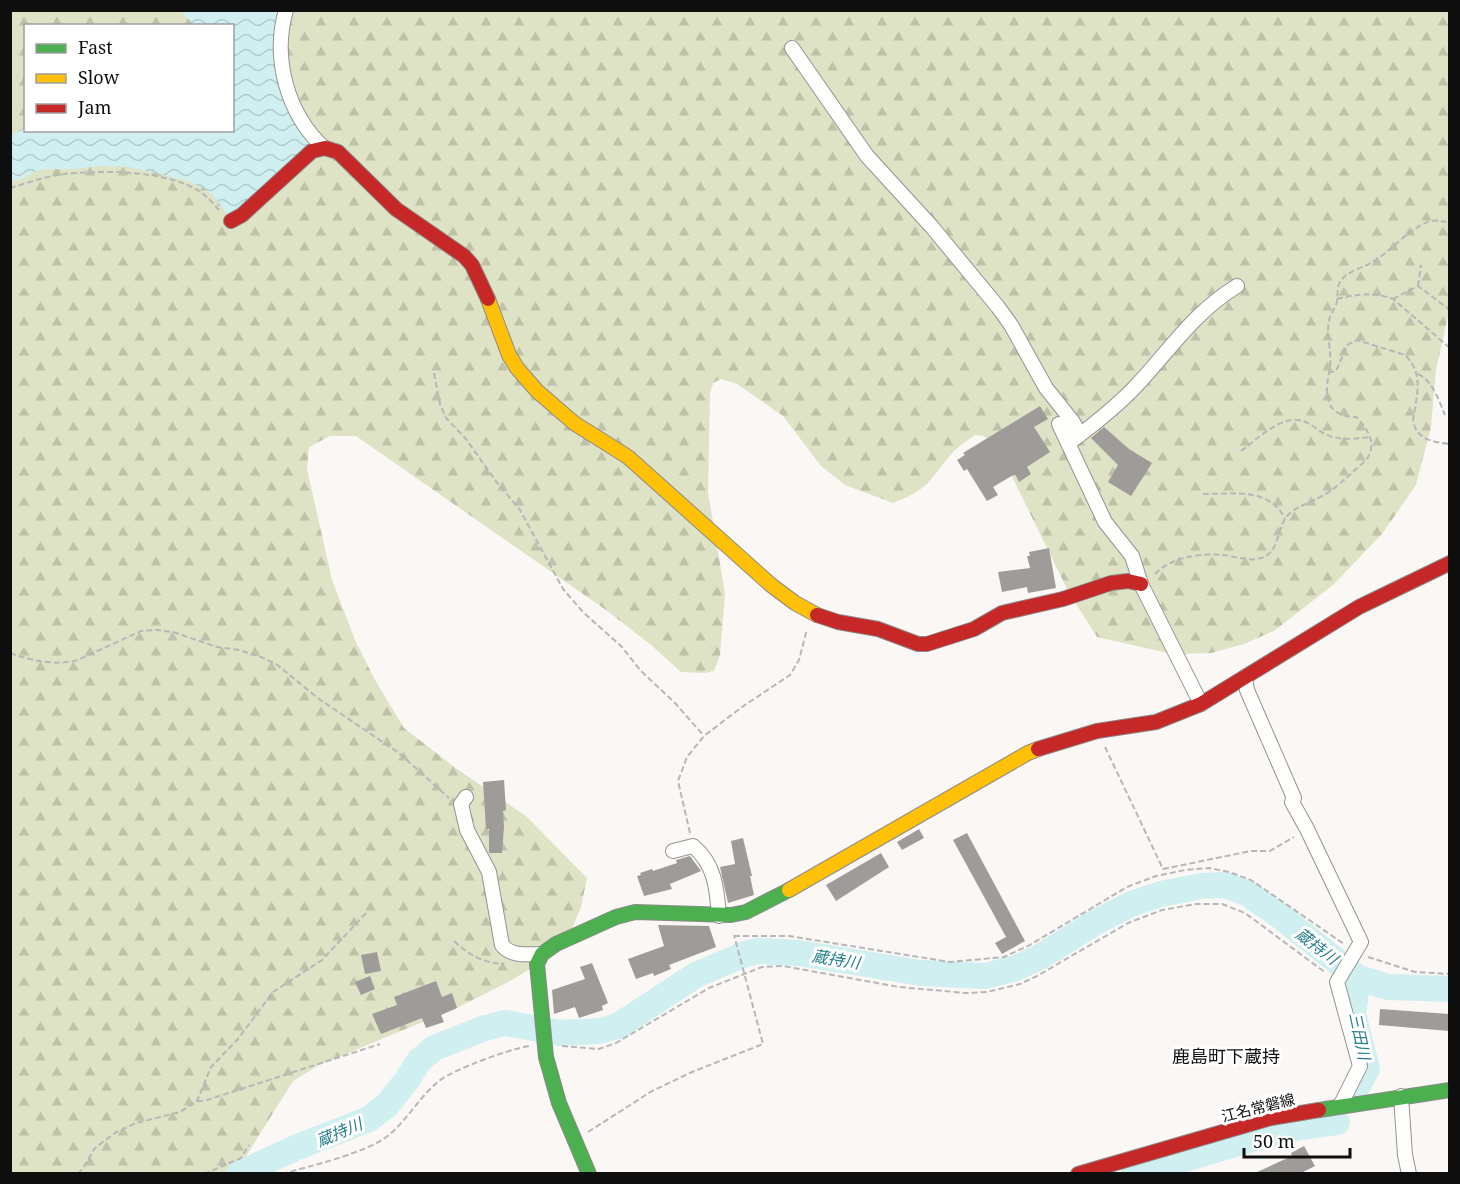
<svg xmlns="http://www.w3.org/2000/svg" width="1460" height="1184" font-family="'Noto Serif','Noto Sans JP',serif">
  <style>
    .forest { fill: url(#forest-firs); fill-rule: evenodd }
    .water { fill: url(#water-waves) }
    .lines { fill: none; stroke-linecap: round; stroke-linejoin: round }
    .river { stroke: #cfeff0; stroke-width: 26 }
    .building { fill: #9e9b99 }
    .street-casing { stroke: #949392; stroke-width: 16 }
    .fast-casing { stroke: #8b8a88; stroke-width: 16 }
    .slow-casing { stroke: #8b8a88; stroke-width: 16 }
    .jam-casing { stroke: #8b8a88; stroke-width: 16 }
    .path { stroke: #b8b7b7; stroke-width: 2; stroke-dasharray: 6 3; stroke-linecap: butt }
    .street { stroke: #fefefd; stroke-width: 14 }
    .fast { stroke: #4caf50; stroke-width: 14 }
    .slow { stroke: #ffc107; stroke-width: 14 }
    .jam { stroke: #c62828; stroke-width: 14 }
    .labels { text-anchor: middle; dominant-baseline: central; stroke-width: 6; stroke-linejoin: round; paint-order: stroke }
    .street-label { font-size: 15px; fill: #0e0e0e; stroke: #fff }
    .water-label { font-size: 16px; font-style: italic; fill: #267e8a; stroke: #fff }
    .quarter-label { font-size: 18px; fill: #0e0e0e; stroke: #fff }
  </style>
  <defs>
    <pattern id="forest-firs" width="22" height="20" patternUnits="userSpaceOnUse" patternTransform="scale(1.5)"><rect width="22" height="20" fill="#dee3c6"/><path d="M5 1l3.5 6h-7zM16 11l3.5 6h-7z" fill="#bdc2a9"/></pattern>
    <pattern id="water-waves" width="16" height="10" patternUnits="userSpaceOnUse" patternTransform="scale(1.5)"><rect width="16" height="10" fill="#cfeff0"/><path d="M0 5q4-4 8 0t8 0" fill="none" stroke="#b1cccd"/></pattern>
  </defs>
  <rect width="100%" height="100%" fill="#faf7f4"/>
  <path class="forest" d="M10,11H1449V312L1436,369L1431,427L1416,485L1382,534L1333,585L1274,631L1244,644L1211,653L1172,654L1097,637L1069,593L1002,456L984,436L975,435C968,440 959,446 953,452C930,479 930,489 893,503L845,485L821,466L783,416L737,384L721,379L713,383L710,393L708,492L725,594L720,655L714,671L705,673L681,672L651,645L606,610L356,436H330L309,447L307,469L332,580L355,640L375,680L404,728L457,769L526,816L587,878L581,907L564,948L510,981L459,1007L319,1065L293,1081L245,1158L233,1173H11ZM26,26H232V130H26Z"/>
  <path class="water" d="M281,10L275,49L311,142L237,214L226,213L213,195L203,188L189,181L129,167L101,166L73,169H46L37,171L21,179L11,181L10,137L25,126L26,130H232V26L194,25L181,11Z"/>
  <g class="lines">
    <path class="river" d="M1354,1092L1367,1069L1353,1014L1358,978
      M239,1174L295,1148L369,1119L387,1105L407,1080L419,1061L434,1048L485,1028L505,1023L560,1033L599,1031L618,1026L696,975L745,954L758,951L799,953L921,973L985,976L1016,968L1040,957L1096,922L1131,904L1161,894L1202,886L1224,885L1247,893L1280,916L1358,978L1388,987L1450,989
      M1134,1174L1286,1129L1337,1122"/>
  </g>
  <path class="building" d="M1040,406L1048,419L1034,427L1050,452L1027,467L1031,474L1019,482L1015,474L993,487L998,495L987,501L967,469L964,471L957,460L965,455L963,453Z
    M1104,427L1129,449L1152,463L1131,496L1108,482L1118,465L1091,438Z
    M1049,548L1056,588L1028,593L1027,587L1002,592L998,572L1030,568L1027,556H1030L1029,552Z
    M504,780L506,810L503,811L504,827L502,853H489V829H486L483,782Z
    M919,829L924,838L902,850L897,842Z
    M967,833L1025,941L1002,954L995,943L1006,937L953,840Z
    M743,838L752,876H750L754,895L728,903L720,867L735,864L731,841Z
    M881,853L889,867L836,901L826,885Z
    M690,856L701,871L670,884L672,889L644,896L637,876L641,875L640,873L652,869L653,871L677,863L676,860Z
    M658,925L709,926L716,947L669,965L671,969L654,976L653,973L636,979L628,959L664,946Z
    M377,952L381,971L365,974L361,955Z
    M592,963L608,1003L602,1006L603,1010L579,1018L575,1007L554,1014L552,990L585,979L580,967Z
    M370,976L375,989L361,995L355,982Z
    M436,981L442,997L452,993L457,1008L441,1015L444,1022L426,1028L422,1018L381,1034L372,1014L397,1005L394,997Z
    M1380,1009L1449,1014V1031L1379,1025Z
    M1304,1146L1315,1166L1301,1173H1255L1292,1156L1291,1153Z"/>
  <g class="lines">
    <defs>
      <path id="street" d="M286,10C272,58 287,113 323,147
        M792,48L867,156L932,227L998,307L1011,325L1046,388L1073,422L1080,435
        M1059,424L1105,522L1132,556L1141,584L1201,704
        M1073,440C1093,425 1119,404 1136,386C1170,350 1193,313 1237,286
        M1245,677L1247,690L1294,798L1292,802L1307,829L1361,942L1337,982L1360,1066L1340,1106
        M466,797L461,804L467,830L489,872L502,945C511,957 529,954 542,954
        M673,851L693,846C715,864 717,889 719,916
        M1401,1096L1405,1155L1409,1174"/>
      <path id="fast" d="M1319,1110L1450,1090
        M589,1174L559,1103L546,1057L537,964L542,954L556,944L616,917L635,912L731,915L746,912L789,890"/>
      <path id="slow" d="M488,299L509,355L517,368L537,391L574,423L628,457L771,585L795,603L817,615
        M789,890L1028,753L1038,749"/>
      <path id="jam" d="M231,221L242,215L312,151L325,148L338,152L396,209L464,256L472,265L488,299
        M817,615L838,622L878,629L918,644H927L974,629L1002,613L1063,599L1111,583L1128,581L1141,584
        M1038,749L1097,731L1156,722L1201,704L1359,607L1450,563
        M1078,1174L1271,1118L1319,1110"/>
    </defs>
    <use href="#street" class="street-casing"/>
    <use href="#fast" class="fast-casing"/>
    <use href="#slow" class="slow-casing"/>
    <use href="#jam" class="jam-casing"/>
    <path class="path" d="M10,188C28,183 46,176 64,174C103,170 165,170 199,191C207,196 213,203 219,210
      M1418,286L1421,265
      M1337,299C1356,294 1375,292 1393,299L1450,348
      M1393,299L1418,286L1450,310
      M1328,372H1334L1337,369L1347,345L1357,340L1405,355C1425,374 1416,397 1413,421C1417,440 1433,442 1450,444
      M434,373L440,404L446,418L466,439L495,480L520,510L563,589L583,612L621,646L641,671L675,703L704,736
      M1418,374C1433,381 1439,401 1445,415
      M1241,451C1256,440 1278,418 1298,420C1308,421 1315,428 1323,433C1338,441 1354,439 1370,437
      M1203,494C1233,494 1270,487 1285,519
      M1155,574C1171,557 1200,553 1223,555C1237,556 1249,563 1264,557C1279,551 1277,527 1288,515C1297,506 1312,502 1324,495C1334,489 1343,481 1352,473C1357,468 1365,462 1368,457C1377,443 1366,426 1356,417C1346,417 1334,414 1329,403C1325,391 1328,378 1330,367C1332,351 1326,336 1329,321C1330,313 1337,307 1337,300C1338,295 1337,287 1340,282C1345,272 1362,268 1371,263C1392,251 1408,228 1431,221C1438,220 1443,221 1450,223
      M10,653C33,661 55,666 78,660L141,631L157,630L173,632L217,647L239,650L261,657L276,664L319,699L399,753L449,798
      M1105,747L1163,869L1251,851H1270L1294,837
      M690,833L678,781L687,757L704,736L742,707L790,675L799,660L807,629
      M734,936H789L950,962L1004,957L1028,946L1127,887L1156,876L1185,870L1210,868L1229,872L1251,880L1344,944
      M454,941C469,955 483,963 504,964
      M1368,957L1415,972L1450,974
      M562,1046L599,1049L616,1043L709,988L762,967L783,966L899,987L966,993L987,992L1020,984L1037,976L1128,923L1162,910L1196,904H1222L1245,913L1326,973
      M197,1101H204L380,1044
      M588,1132L652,1091L692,1072L763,1044L734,935
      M78,1174L83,1168L95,1148L115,1133L136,1123L180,1112L197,1101L211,1067L238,1039L273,992L322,960L368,911
      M204,1174L241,1158L249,1145
      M282,1174C310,1166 367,1153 389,1135C408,1119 420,1096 439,1081C454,1069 510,1049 529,1046"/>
    <use href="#street" class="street"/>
    <use href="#fast" class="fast"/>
    <use href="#slow" class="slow"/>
    <use href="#jam" class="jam"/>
  </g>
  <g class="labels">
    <g class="street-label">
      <text transform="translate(1258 1107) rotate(-14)">江名常磐線</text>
    </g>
    <g class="water-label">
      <text transform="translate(1317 946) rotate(37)">蔵持川</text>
      <text transform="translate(836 959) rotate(9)">蔵持川</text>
      <text transform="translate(1360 1036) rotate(78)">三田川</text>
      <text transform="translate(339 1132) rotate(-23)">蔵持川</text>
    </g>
    <g class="quarter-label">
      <text x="1226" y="1056">鹿島町下蔵持</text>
    </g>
  </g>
  <rect width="1460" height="1184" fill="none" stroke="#0e0e0e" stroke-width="24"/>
  <rect x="24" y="24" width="210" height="108" fill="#ffffff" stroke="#9f9f9f" stroke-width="1.5"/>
  <rect x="36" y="44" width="30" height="9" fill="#4caf50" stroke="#9f9f9f" stroke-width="1.5"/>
  <text x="78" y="54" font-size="18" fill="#0e0e0e">Fast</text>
  <rect x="36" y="74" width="30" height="9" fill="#ffc107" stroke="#9f9f9f" stroke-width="1.5"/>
  <text x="78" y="84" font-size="18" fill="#0e0e0e">Slow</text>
  <rect x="36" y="104" width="30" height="9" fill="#c62828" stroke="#9f9f9f" stroke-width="1.5"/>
  <text x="78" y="114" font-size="18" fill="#0e0e0e">Jam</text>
  <path d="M1244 1148v9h106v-9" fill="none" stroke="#0e0e0e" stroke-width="3"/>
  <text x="1253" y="1148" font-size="18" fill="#0e0e0e" stroke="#ffffff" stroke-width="4.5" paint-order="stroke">50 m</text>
</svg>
